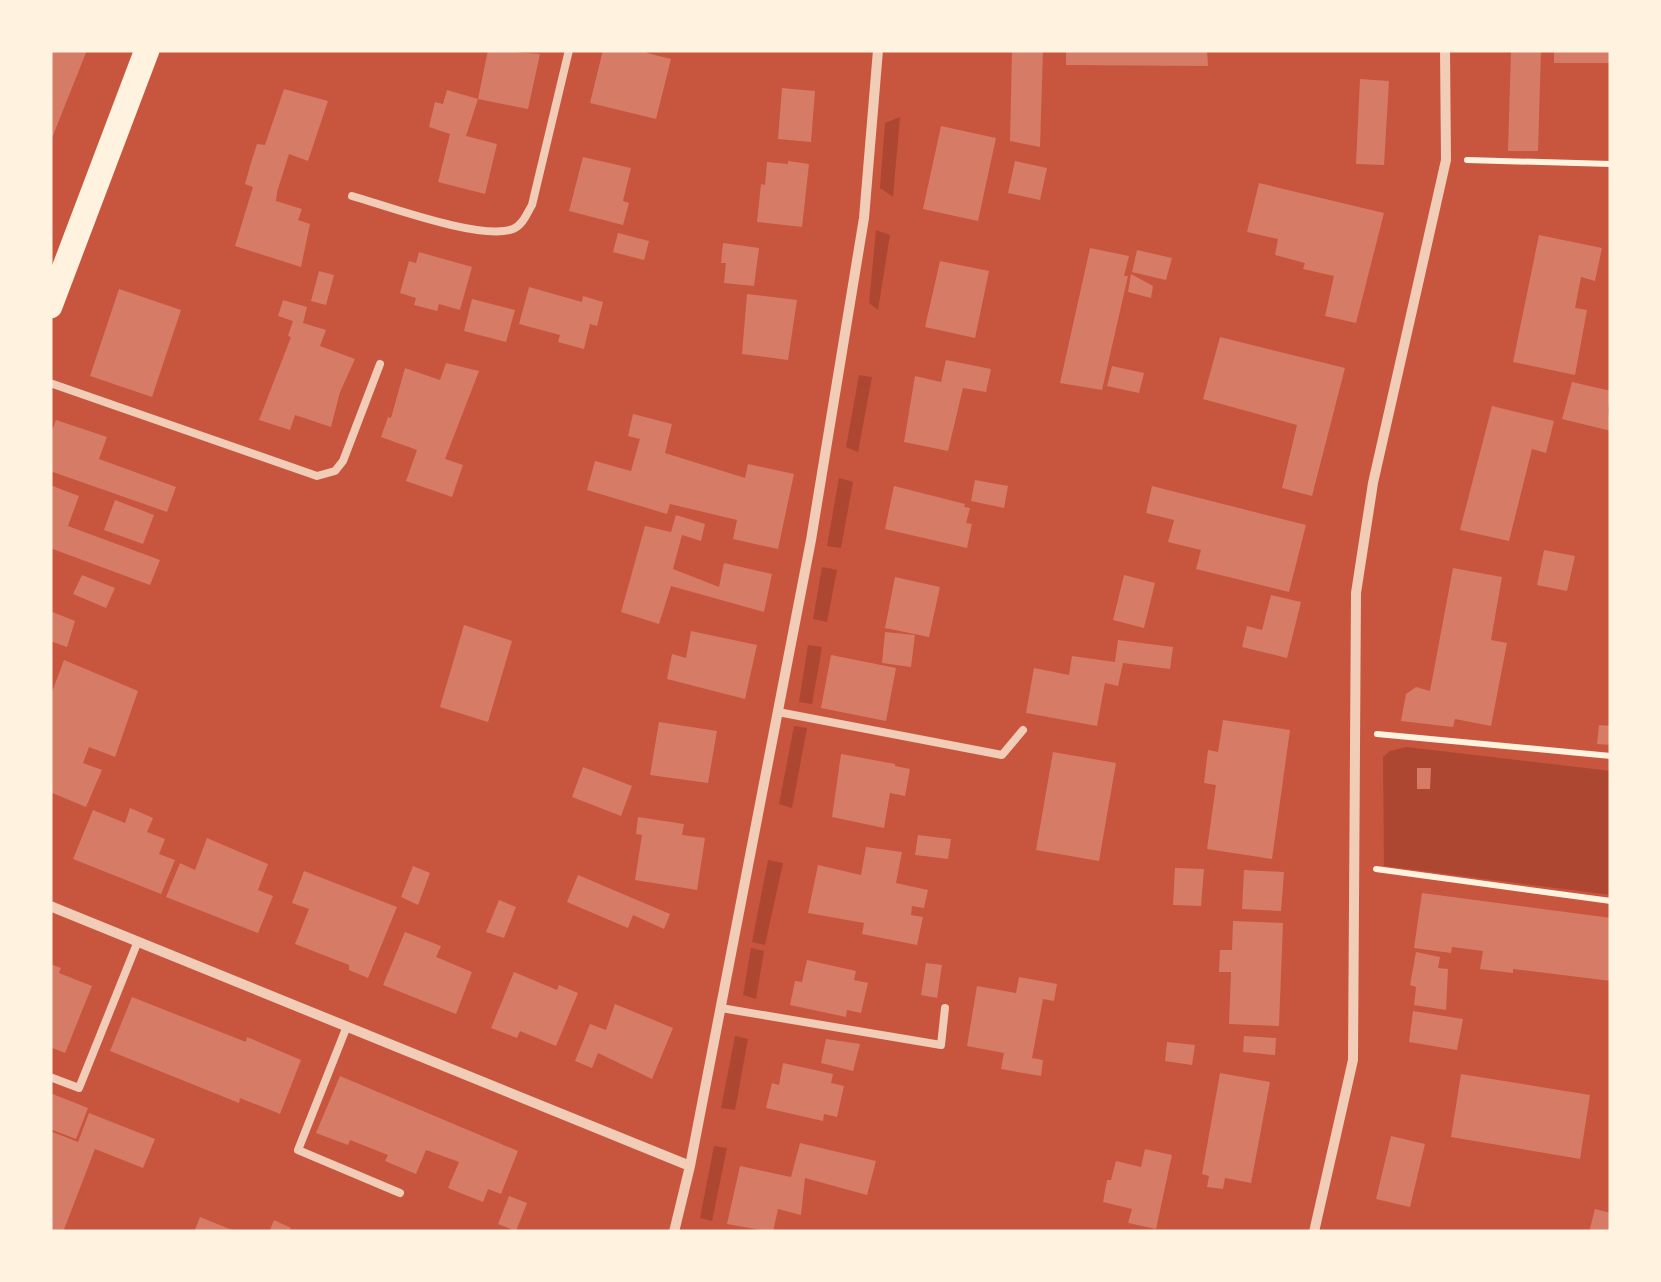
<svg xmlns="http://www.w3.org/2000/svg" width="1661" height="1282" font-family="Ubuntu,sans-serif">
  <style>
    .green { fill: #ae4732 }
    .building { fill: #d67c66 }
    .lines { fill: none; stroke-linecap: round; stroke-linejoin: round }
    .path { stroke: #fff3e0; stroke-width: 6 }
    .service { stroke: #f1ccb7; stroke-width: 8 }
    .minor { stroke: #f1ccb7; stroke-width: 10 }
    .primary { stroke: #fff3e0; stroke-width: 25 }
  </style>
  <rect width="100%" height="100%" fill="#c8553d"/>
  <path class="green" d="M900,117L893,197L880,188L885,123Z
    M876,230L890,235L878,310L869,303Z
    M859,375L872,377L858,452L846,447Z
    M839,478L853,482L841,548L827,546Z
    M822,567L837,570L827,622L813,619Z
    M808,645L822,647L812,704L799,702Z
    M794,726L807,728L792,808L779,804Z
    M1406,747L1611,771V895L1384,866L1383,757L1390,751Z
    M768,860L783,863L765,945L752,942Z
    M751,948L764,951L756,999L743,995Z
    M735,1036L748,1039L735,1110L721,1108Z
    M714,1146L727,1148L712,1221L700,1218Z"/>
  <path class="building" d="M50,50H87L50,143Z
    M488,50L540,54L528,109L478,99Z
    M603,50H648L647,53L671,59L656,119L590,103Z
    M1012,50H1043L1040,147L1010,141Z
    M1066,50H1207L1208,66L1066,65Z
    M1511,50H1541L1538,151H1508Z
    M1554,50H1611V63H1554Z
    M1360,79L1389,81L1384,165L1356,164Z
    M782,88L815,91L811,142L778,139Z
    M284,89L328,101L308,161L289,154L277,192L276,201L302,209L298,220L310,224L301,267L235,246L253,187L245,184L250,166L257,144L265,145Z
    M447,90L478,99L466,136L497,144L485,194L438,182L450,134L429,127L435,102L443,104Z
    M941,126L996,138L978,221L923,209Z
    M583,157L631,168L623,201L629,203L623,225L569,211Z
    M788,161L809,164L802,227L757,222L761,184L765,185L767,162L788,164Z
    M1015,161L1047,168L1040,200L1008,193Z
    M1259,183L1384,213L1356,323L1325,316L1334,276L1303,269L1305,263L1275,255L1278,239L1247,232Z
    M618,233L649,241L644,260L613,252Z
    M1539,235L1602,248L1595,281L1581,277L1575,308L1587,310L1575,375L1513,362Z
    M723,243L759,248L754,286L724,283L726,263H721Z
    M1090,248L1129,256L1124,276H1128L1102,390L1060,383Z
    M1137,250L1172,258L1166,280L1132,272Z
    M419,252L472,267L460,310L439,304L437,311L414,305L416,298L400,293L409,261L416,263Z
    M940,261L989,271L975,338L925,327Z
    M319,271L334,275L326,305L311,301Z
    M1131,274L1153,286L1151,298L1128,292Z
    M529,287L582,302L583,296L603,302L597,326L590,324L584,349L558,342L560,335L519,324Z
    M119,289L181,310L152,397L90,376Z
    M747,294L797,300L788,360L742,354Z
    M472,299L515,310L506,342L464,331Z
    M283,300L307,307L303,323L326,330L320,346L355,359L340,392L331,427L295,415L290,430L259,420L291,337L288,336L293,321L278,316Z
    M1220,337L1345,368L1312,496L1282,488L1297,425L1203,399Z
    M946,360L991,369L986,392L963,388L948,451L904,442L915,376L941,382Z
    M446,363L479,371L445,459L463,465L452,497L406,481L417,450L381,437L388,417L391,418L405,368L440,380Z
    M1112,366L1144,373L1139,393L1107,386Z
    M1572,382L1611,391L1608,410L1611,431L1562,419Z
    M1492,406L1554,421L1546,453L1532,449L1509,541L1460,530Z
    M633,414L672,424L665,453L745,478L748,464L794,474L778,549L733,539L737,520L670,504L667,514L587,490L595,461L631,471L640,439L628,436Z
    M56,420L107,437L99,459L176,487L167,512L50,471V436Z
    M975,480L1008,486L1004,508L971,501Z
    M50,485L79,496L68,526L160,560L150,585L50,548Z
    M894,486L965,504L964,507L970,508L966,523L972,524L967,548L885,529Z
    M1152,486L1306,525L1289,592L1196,569L1201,550L1168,542L1174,520L1146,513Z
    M115,500L154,515L143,544L104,530Z
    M676,515L705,524L701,541L682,535L673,569L719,587L724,563L772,574L764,612L671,586L659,624L621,612L645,526L671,532Z
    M1544,550L1575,556L1567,591L1537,585Z
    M1453,568L1502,577L1491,640L1507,643L1491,726L1455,719L1453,727L1401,721L1406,694L1416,687L1430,691Z
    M82,575L115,588L106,608L73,594Z
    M1124,575L1155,583L1144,628L1113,620Z
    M895,577L940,587L929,637L885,628Z
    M1271,595L1301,602L1287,658L1242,647L1247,626L1262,630Z
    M50,611L75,621L67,647L50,641Z
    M464,625L512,641L488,722L440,707Z
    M691,631L757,645L745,699L667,679L672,654L686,658Z
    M885,632L915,635L911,667L882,663Z
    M1118,640L1173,647L1170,669L1123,663L1118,686L1105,683L1097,726L1026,713L1034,668L1069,675L1072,656L1115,662Z
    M831,655L896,668L886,721L821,708Z
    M64,660L138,691L115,757L89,747L83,763L102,770L86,807L50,792V697Z
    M1223,720L1290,730L1272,859L1207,849L1216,785L1204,783L1208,750L1218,752Z
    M659,722L717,731L708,783L650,775Z
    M1599,725L1611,726V745L1597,744Z
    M1053,752L1116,763L1099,861L1036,850Z
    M841,754L895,764V766L910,769L905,796L890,793L884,828L832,817Z
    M583,767L632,786L621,816L572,797Z
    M1417,768H1431L1430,789H1417Z
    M130,808L153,818L147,832L165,839L159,854L175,860L161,894L73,859L93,810L125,823Z
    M638,817L684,824L682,835L705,838L697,890L635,880L642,835L636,834Z
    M918,835L951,839L948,859L915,855Z
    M207,838L268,864L258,890L273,896L258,933L166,897L180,863L195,870Z
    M866,847L902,852L896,883L928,890L924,908L912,906L911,915L923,917L917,945L862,934L864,923L808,913L818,865L861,875Z
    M413,866L430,873L418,905L401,897Z
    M1175,868L1204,869L1201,906L1173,905Z
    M1244,870L1284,872L1281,911L1242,909Z
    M304,871L397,907L368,978L349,970V965L295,944L309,909L292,903Z
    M578,875L670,914L664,929L633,915L628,928L567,902Z
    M1422,893L1611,918V981L1513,969V973L1480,969L1483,951L1452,947L1451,953L1414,948Z
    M499,900L516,907L504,938L486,932Z
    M1233,921L1283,923L1279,1026L1229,1024L1231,972H1219L1220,950H1232Z
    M405,932L441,946L436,957L472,972L456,1014L383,985Z
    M1416,952L1440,957L1438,968L1448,969L1446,1010L1414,1005L1416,987L1410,985Z
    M807,960L856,971L854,980L868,983L861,1013L847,1010L846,1017L790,1005L795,981L802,982Z
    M926,963L942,965L937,998L921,995Z
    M50,964L61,968L59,973L92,986L65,1053L50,1047Z
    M514,972L557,990L559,985L578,993L556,1046L520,1031L517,1038L491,1028Z
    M1019,977L1057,984L1054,1001L1043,999L1032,1058L1043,1060L1041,1076L1001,1069L1004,1053L967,1046L977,986L1016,993Z
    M132,997L246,1042L247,1037L301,1060L280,1114L240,1098L239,1103L110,1051Z
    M615,1004L673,1028L652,1079L598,1053L592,1068L575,1061L590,1024L606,1030Z
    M1413,1011L1463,1019L1457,1050L1409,1042Z
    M1244,1036L1276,1038L1275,1055L1243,1052Z
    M826,1039L860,1044L853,1071L821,1063Z
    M1167,1042L1195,1045L1192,1065L1165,1061Z
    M783,1063L833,1074L831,1083L844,1086L837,1117L824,1114L823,1121L766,1108L772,1083L779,1085Z
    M1220,1073L1270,1082L1251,1183L1225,1178L1223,1189L1207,1187L1209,1176L1202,1174Z
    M1461,1074L1590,1095L1580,1159L1451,1137Z
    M340,1076L518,1151L501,1194L488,1189L483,1202L448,1188L459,1162L426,1150L416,1174L385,1161L388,1155L350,1140L348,1145L316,1133Z
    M50,1093L88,1108L76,1139L50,1129Z
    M89,1113L155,1139L143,1168L95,1149L63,1232H50V1131L78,1142Z
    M1391,1136L1425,1144L1410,1207L1376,1199Z
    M800,1143L876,1161L867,1195L805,1178L801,1215L778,1209L773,1232L727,1224L740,1166L791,1177Z
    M1145,1149L1172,1155L1156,1229L1128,1223L1132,1209L1103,1202L1107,1180H1111L1116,1161L1141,1167Z
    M509,1196L527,1203L516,1231L498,1224Z
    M1595,1209L1611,1213V1232H1589Z
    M200,1217L237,1232H194Z
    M274,1220L291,1228L289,1232H269Z"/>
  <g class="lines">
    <path class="path" d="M1467,160L1611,164
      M1377,734L1611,756
      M1376,869L1611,901"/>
    <path class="service" d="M352,196C387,206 482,241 513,229C523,225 527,213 532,205L569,50
      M50,383L317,476L335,471L343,461L380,364
      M778,712L1002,755L1023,730
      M721,1008L941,1045L945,1008
      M347,1026L298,1150L400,1193
      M50,1077L79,1088L138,941"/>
    <path class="minor" d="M50,906L690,1166
      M674,1232L690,1166L811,540L864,218L878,50
      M1314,1232L1353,1060L1356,593L1373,483L1446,160L1445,50"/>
    <path class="primary" d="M50,306L147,50"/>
  </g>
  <rect width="1661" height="1282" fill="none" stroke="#fff3e0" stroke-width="105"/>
</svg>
